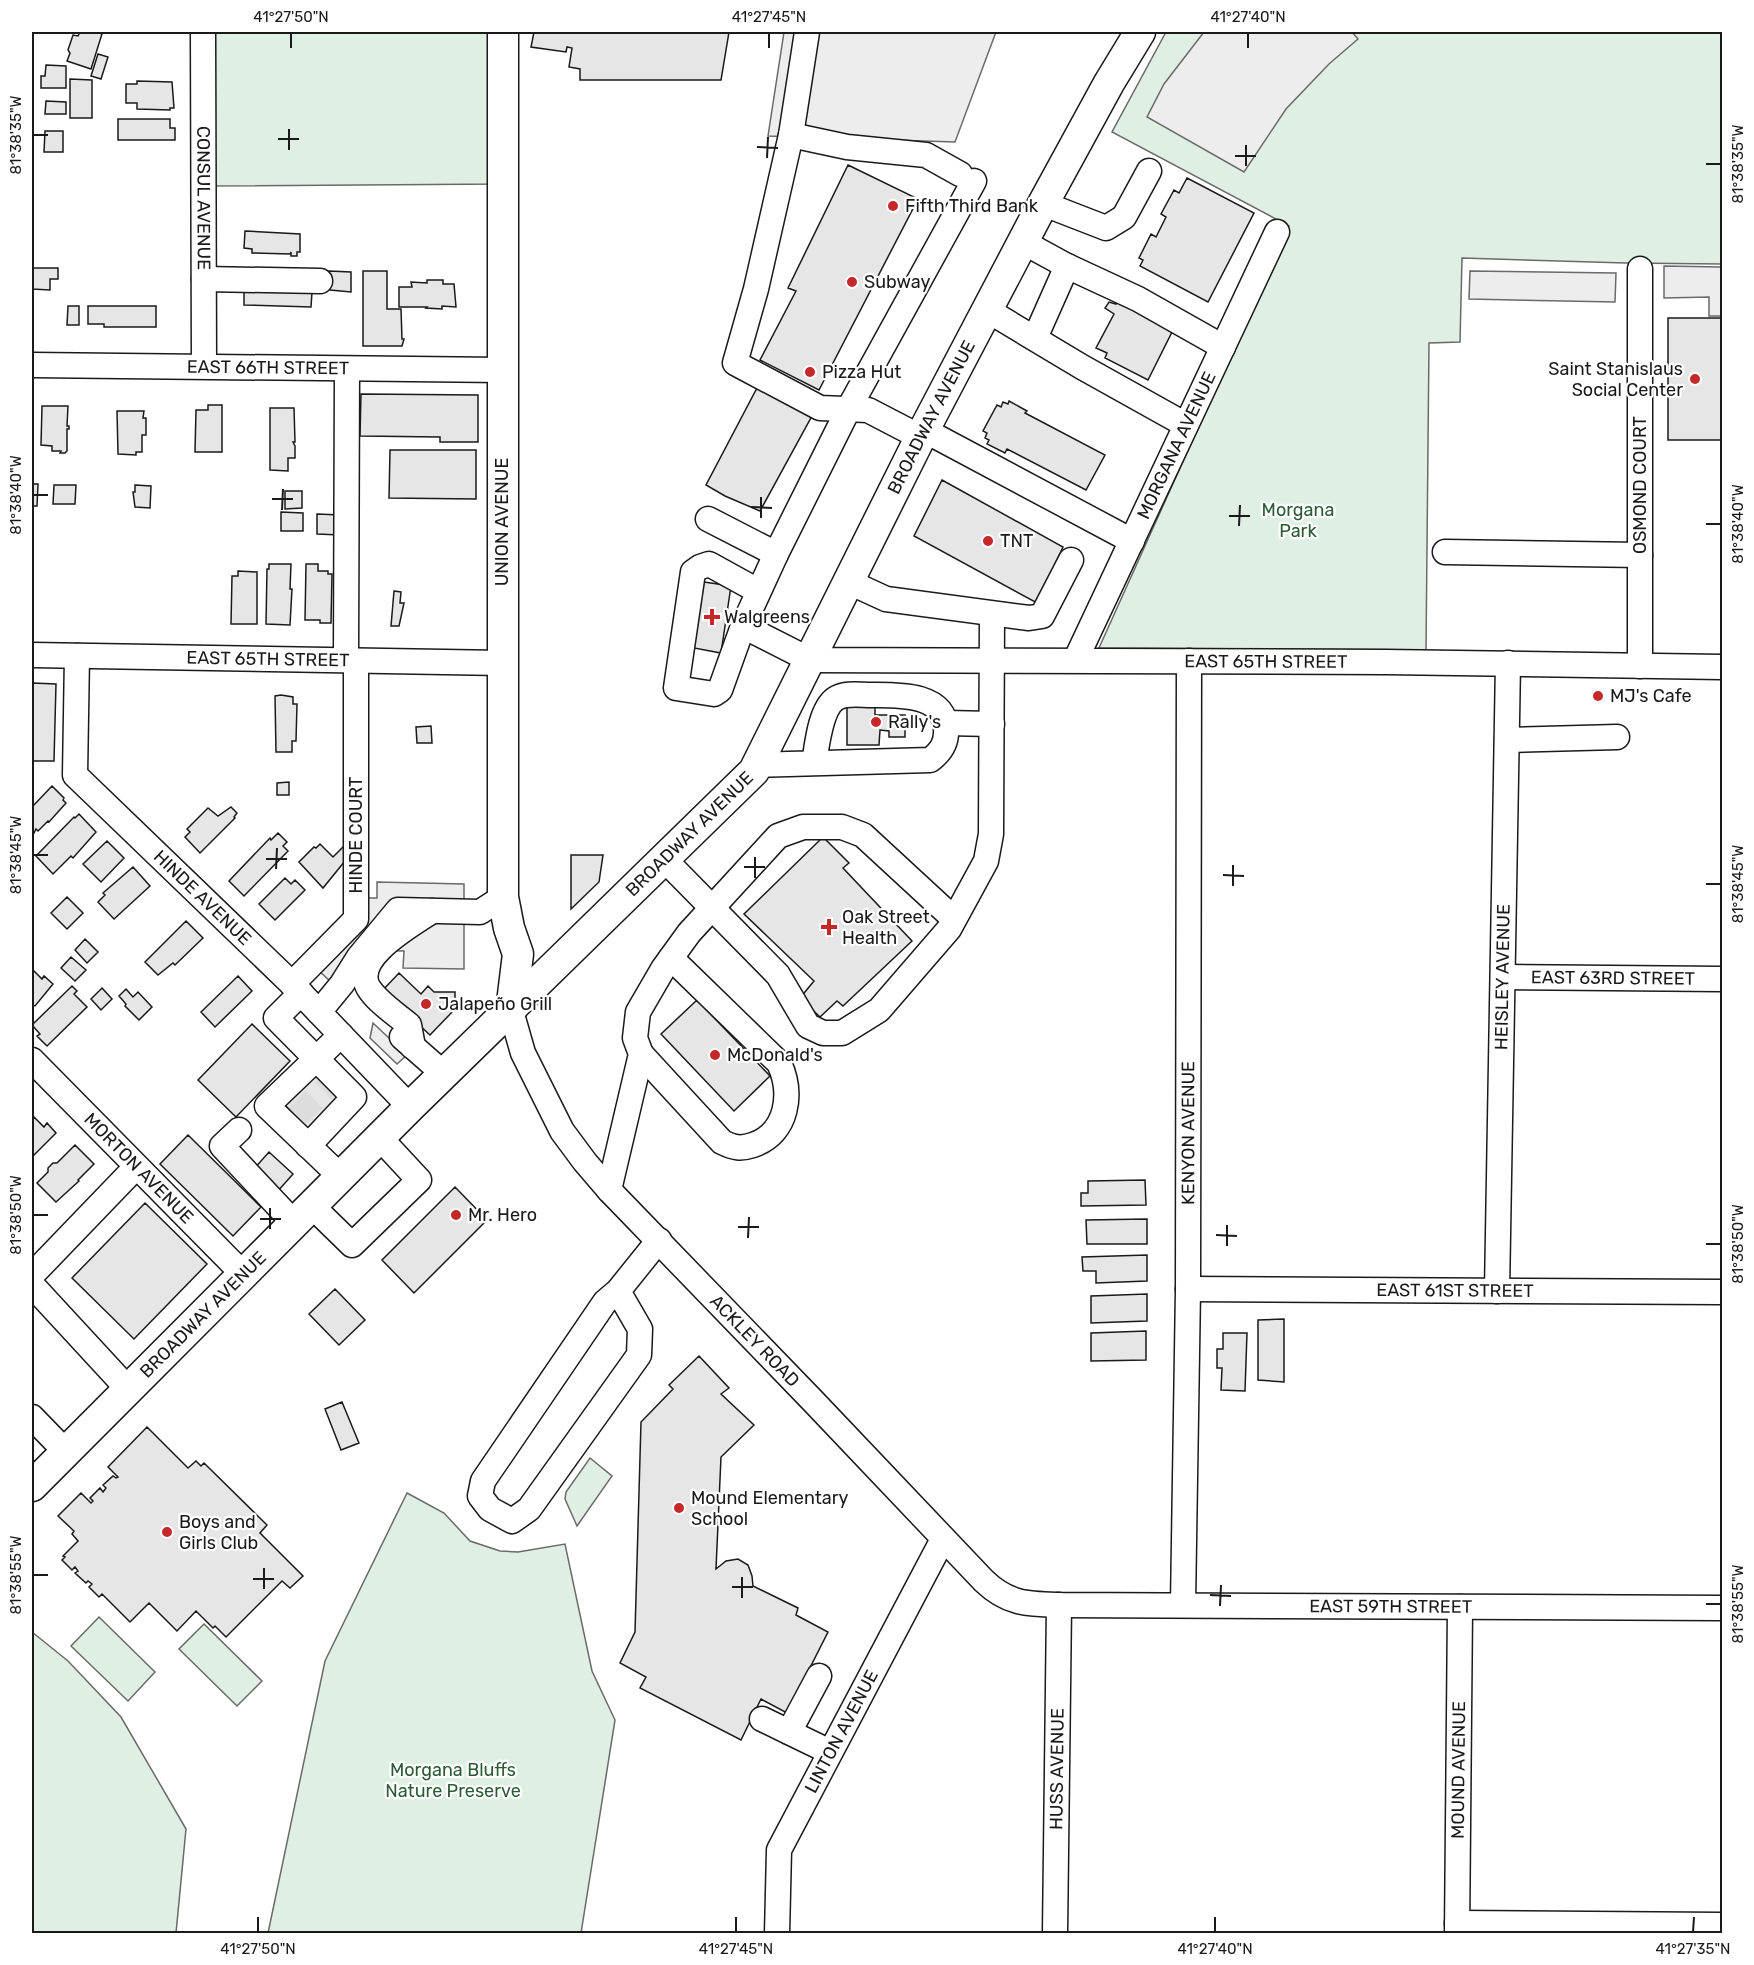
<svg xmlns="http://www.w3.org/2000/svg" width="1754" height="1965" font-family="Rubik,sans-serif">
  <style>
    .green { fill: #e0efe3; stroke: #6a6a6a; stroke-width: 1.5 }
    .parking { fill: #ededed; stroke: #6a6a6a; stroke-width: 1.5 }
    .building { fill: #e6e6e6; stroke: #1a1a1a; stroke-width: 1.5 }
    .lines { fill: none; stroke-linecap: round; stroke-linejoin: round }
    .minor-tunnel { stroke: #ddd; stroke-width: 24; stroke-dasharray: 24 12; stroke-linecap: butt }
    .minor-casing { stroke: #1a1a1a; stroke-width: 27 }
    .major-casing { stroke: #1a1a1a; stroke-width: 33 }
    .minor { stroke: #fff; stroke-width: 24 }
    .major { stroke: #fff; stroke-width: 30 }
    .ticks { fill: none; stroke: #1a1a1a; stroke-width: 2 }
    .poi-dot { fill: #c62828; stroke: #fff; stroke-width: 2 }
    .labels { text-anchor: middle; dominant-baseline: central; stroke-width: 4.5; stroke-linejoin: round; paint-order: stroke }
    .street-label { font-size: 18px; fill: #1a1a1a; stroke: #fff }
    .poi-label { font-size: 18px; fill: #1a1a1a; stroke: #fff; text-anchor: start }
    .park-label { font-size: 18px; fill: #2b5a34; stroke: #fff }
    .neatline { fill: none; stroke: #1a1a1a; stroke-width: 2 }
    .ticks-label { font-size: 15px; text-anchor: middle; fill: #1a1a1a }
  </style>
  <rect width="100%" height="100%" fill="#fff"/>
  <path class="green" d="M205,32H503L502,184L204,186Z
    M1166,32H1722V264L1626,263L1462,258L1460,342L1429,343L1426,650L1099,648L1289,226L1112,132Z
    M590,1458L612,1476L577,1526L565,1499L566,1492Z
    M407,1493L444,1513L470,1541L500,1551L518,1552L565,1544L592,1671L615,1720L581,1933H268L325,1661Z
    M99,1617L155,1672L128,1701L71,1646Z
    M204,1624L262,1681L237,1706L179,1649Z
    M32,1632L68,1661L121,1717L186,1829L176,1933H32Z"/>
  <path class="parking" d="M784,32H996L955,142L768,136Z
    M1204,32H1352L1358,39L1329,64L1286,109L1244,172L1147,117L1164,84Z
    M1664,266L1722,267V316H1709V297L1664,298Z
    M1470,271L1616,273L1615,302L1469,299Z
    M377,882L464,884V969L403,968L404,951L362,950L330,981L318,970L360,898H377Z
    M373,1023L407,1055L397,1064L370,1038Z"/>
  <path class="building" d="M80,32H98L102,34L91,69L67,61L70,53L68,50L73,35L78,36Z
    M534,32H729L721,80H580V69L569,67L572,48L567,47L566,52L531,47Z
    M98,54L108,57L101,79L91,76Z
    M46,65L66,66V88H41V76H45Z
    M70,79L92,80V118H70Z
    M137,81L172,82L174,108H170V110L137,109V103H126V84H137Z
    M46,101L66,102V114H45Z
    M118,119H170V128H175V140H118Z
    M45,131H63V152H44Z
    M848,165L918,199L819,390L760,360L796,291L788,288Z
    M1187,178L1254,213L1208,302L1140,266L1143,260L1139,258L1151,234L1156,237L1166,217L1161,214L1174,190L1179,193Z
    M245,231L300,234V252H297V256H291V252L290,254L252,253V249L244,248Z
    M32,268H58V279H50V290L32,289Z
    M329,271L351,272V292L330,290Z
    M363,271H387V309H401L402,339H404L402,346H363Z
    M427,280H443V284H454L456,307L442,306V309L426,308L427,307H399V287H412L411,282L427,283Z
    M244,289L312,292L311,307L244,305Z
    M1118,300L1173,330L1148,380L1105,358L1107,353L1096,348L1114,314L1105,308L1109,302L1116,304Z
    M68,306H79V325H67Z
    M88,306H156V327H104V324H88Z
    M1668,318H1722V440H1668Z
    M757,388L813,414L760,511L725,496L706,485Z
    M361,394L478,395V442H440V437L360,436Z
    M1009,401L1027,411L1025,413L1105,455L1086,490L1007,449L1005,453L987,444L989,440L985,438L987,433L983,431L997,405L1001,407L1003,402L1008,404Z
    M208,405H222V452H195L196,410H208Z
    M42,406H68L67,426H69V429H67V451L65,453H60L61,451H52V446L41,445Z
    M270,408H294L295,442H293L295,446V458H288V471L270,470Z
    M117,411H144L143,418H146V435H142V452H136V455L118,454Z
    M390,450H476V499L389,498Z
    M942,480L1063,547L1037,603L914,536Z
    M32,484H38L37,506H32Z
    M54,485H76L75,504H53Z
    M135,485L151,486L150,508L135,507L133,492H135Z
    M285,491H302V508L285,509Z
    M281,512L303,513V531H281Z
    M317,514L340,515V535L317,534Z
    M269,564H291L290,589H292L290,625L266,624L267,569H269Z
    M306,564H318V571H328V574H332L331,623H320V620H305Z
    M238,571L257,572V624H231L232,576H238Z
    M704,582L731,586L721,653L694,648Z
    M394,591L401,592L400,603H404L399,626H391Z
    M32,683L56,684L54,761H32Z
    M281,695L293,697V704H297L296,741H292V752H276L275,696Z
    M847,697H875V715H905V737H889V731L880,730L879,745H847Z
    M431,726L432,743H417L416,727Z
    M289,782V795H277V783Z
    M52,786L64,798L63,800L66,803L49,822L48,821L38,831L36,829L32,837V807Z
    M231,807L237,813L234,817L235,818L200,853L185,837L190,832L187,829L208,808L218,816Z
    M79,814L96,832L73,858L71,856L53,874L36,856L74,817L75,818Z
    M278,833L287,842L283,846L288,851L244,896L229,881L270,838L271,840Z
    M823,837L849,863L843,868L912,941L843,1006L837,1001L820,1017L800,998L814,981L744,914Z
    M107,841L124,858L101,882L83,864Z
    M320,844L333,857L346,844L349,856L323,888L299,862L314,847L316,848Z
    M571,855H603L599,882L571,909Z
    M133,867L150,886L114,919L98,902L105,895L103,893Z
    M285,878L291,884L295,880L305,890L275,920L259,904Z
    M67,897L83,913L67,929L51,913Z
    M186,921L203,938L175,965L173,963L158,975L145,962Z
    M85,939L98,952L87,963L75,950Z
    M71,957L86,970L75,981L61,968Z
    M32,969L42,979L44,976L53,984L35,1006L32,1005Z
    M399,973L421,994L428,986L434,992H455V1009L430,1035L382,991Z
    M238,976L252,991L215,1027L201,1012Z
    M72,986L77,991L74,994L87,1007L47,1046L37,1036L40,1034L32,1025Z
    M102,988L112,999L101,1010L91,999Z
    M126,989L133,997L138,992L152,1007L139,1020L125,1006L126,1004L119,996Z
    M697,1000L770,1076L734,1111L661,1034Z
    M252,1024L290,1061L236,1117L198,1080Z
    M314,1069L345,1097L311,1132L282,1102Z
    M34,1117L44,1127L47,1123L56,1133L32,1157V1120Z
    M188,1135L261,1207L233,1236L160,1164Z
    M75,1145L94,1164L78,1180L79,1181L56,1202L37,1183L48,1172V1168L53,1163H57Z
    M269,1152L293,1174L277,1192L253,1170Z
    M1145,1180L1146,1205L1081,1206V1193H1088V1181Z
    M455,1187L487,1220L414,1293L382,1260Z
    M145,1203L207,1264L134,1339L72,1278Z
    M1147,1219V1244H1087L1086,1220Z
    M1147,1255V1281L1096,1283V1271H1083L1082,1257Z
    M335,1289L365,1320L339,1345L309,1314Z
    M1147,1294V1321L1091,1323V1296Z
    M1284,1319V1382L1258,1380V1320Z
    M1146,1331V1360L1091,1361V1333Z
    M1223,1333H1247L1245,1391L1221,1390L1222,1368H1217V1349H1223Z
    M699,1356L729,1388L721,1394L754,1425L721,1457L716,1569L726,1561L738,1559L748,1565L752,1576L753,1586L798,1608L796,1615L828,1632L787,1713L761,1699L741,1740L640,1688L646,1677L620,1663L635,1632L641,1422L673,1389L669,1385Z
    M342,1402L359,1443L341,1450L325,1409Z
    M147,1427L188,1468L196,1461L201,1466L204,1463L267,1525L260,1533L303,1576L290,1588L282,1581L226,1637L215,1626L213,1628L196,1611L177,1631L149,1603L130,1622L102,1594L99,1597L89,1587L92,1584L88,1581L86,1583L75,1573L78,1571L75,1567L72,1570L62,1560L65,1557L63,1556L78,1541L72,1534L74,1531L58,1516L81,1493L91,1503L93,1501L90,1498L100,1488L103,1492L106,1488L103,1485L113,1476L116,1478L118,1477L108,1467Z"/>
  <g class="lines">
    <path class="minor-tunnel" d="M297,1116L330,1084"/>
    <defs>
      <g id="minor">
        <path id="s1" d="M203,32L204,366"/>
        <path d="M807,32L791,135L847,147L926,155L960,174"/>
        <path d="M791,135L756,289L735,363L820,408L868,410L920,437"/>
        <path d="M1044,204L1106,228L1124,217L1149,171"/>
        <path d="M1023,242L1067,266L1138,299L1223,347"/>
        <path d="M204,279L320,281"/>
        <path d="M987,310L1082,367L1186,425"/>
        <path d="M1035,338L1067,266"/>
        <path id="s2" d="M32,365L502,370"/>
        <path d="M924,430L1132,541"/>
        <path d="M708,519L776,554L849,408L974,181"/>
        <path d="M1445,552L1640,555"/>
        <path d="M849,582L886,599L1029,618L1042,616L1071,560"/>
        <path d="M758,591L709,564L700,567L693,572L676,688L714,694L720,690L743,626L776,554"/>
        <path id="s3" d="M743,626L810,660L1386,662L1722,667"/>
        <path id="s4" d="M32,655L502,663"/>
        <path id="s5" d="M77,656L75,775L292,984L410,1107"/>
        <path id="s6" d="M1076,659L1277,232"/>
        <path d="M346,660L347,369"/>
        <path d="M1640,666V269"/>
        <path d="M946,723L992,724"/>
        <path d="M1507,740L1617,737"/>
        <path d="M757,765L930,760C941,752 947,743 946,729C944,693 898,695 871,695C860,695 845,692 835,699C820,710 817,746 814,763"/>
        <path d="M664,859L778,975L808,1026L823,1033H842L879,1010L949,929L986,861L991,834L992,614"/>
        <path id="s7" d="M1503,977L1722,979"/>
        <path d="M292,984L356,919V661"/>
        <path d="M301,993L276,1018L354,1097L308,1146"/>
        <path id="s8" d="M511,1011L523,1053L562,1131L585,1162L609,1190L813,1401L984,1581C1008,1604 1027,1604 1059,1605L1722,1608"/>
        <path d="M319,1012L342,984L359,957L398,910L480,912L503,897"/>
        <path d="M402,1037L444,1074"/>
        <path d="M413,1047L409,1025C396,1014 377,1002 368,987C352,957 412,925 432,911"/>
        <path d="M641,1054L722,1142C734,1148 741,1149 753,1145C788,1133 793,1093 779,1063L671,958"/>
        <path id="s9" d="M32,1060L244,1275"/>
        <path d="M239,1130L222,1146L295,1224"/>
        <path d="M341,1177L267,1106L341,1035"/>
        <path d="M609,1190L641,1054L635,1038L638,1012L663,969L689,933L778,836L803,827H842L863,835L954,919"/>
        <path d="M312,1206L352,1245L419,1180L380,1138"/>
        <path d="M32,1275L136,1167"/>
        <path d="M32,1285L128,1389"/>
        <path id="s10" d="M1188,1289L1722,1292"/>
        <path d="M618,1291L640,1329L639,1355L529,1509L512,1521L490,1509L480,1496L483,1481L605,1302L618,1291L659,1240"/>
        <path id="s11" d="M1497,1291L1508,663"/>
        <path d="M32,1417L65,1451"/>
        <path id="s12" d="M1183,1605L1188,1289L1189,661"/>
        <path d="M762,1719L830,1752"/>
        <path d="M789,1732L819,1676"/>
        <path d="M1457,1923L1722,1925"/>
        <path id="s13" d="M777,1934L779,1850L943,1539"/>
        <path id="s14" d="M1055,1934L1059,1605"/>
        <path id="s15" d="M1457,1934L1460,1607"/>
      </g>
      <g id="major">
        <path d="M503,32V897L509,928L518,954L511,1011"/>
        <path id="s16" d="M32,1486L410,1107L754,771L924,430L1038,213L1109,83L1140,32"/>
      </g>
    </defs>
    <use href="#minor" class="minor-casing"/>
    <use href="#major" class="major-casing"/>
    <use href="#minor" class="minor"/>
    <use href="#major" class="major"/>
  </g>
  <path class="ticks" d="M291,48V33M769,48V33M1248,48V33M33,135H48M278,139H299M757,147L778,148M289,150V129M1235,156H1256M767,158L768,137M1706,164H1721M1246,166V145M33,495H48M272,499H293M751,507L772,508M282,510L283,489M1229,516H1250M761,518V497M1706,524H1721M1239,526L1240,505M33,855H48M266,859H287M744,867H765M276,869L277,848M1223,875L1244,876M755,878V857M1706,884H1721M1233,886V865M33,1215H48M260,1219H281M738,1227H759M270,1229V1208M1216,1235L1237,1236M748,1238L749,1217M1706,1244H1721M1227,1246V1225M33,1575H48M253,1579H274M732,1587H753M264,1589V1568M1210,1595L1231,1596M742,1598V1577M1706,1604H1721M1220,1606L1221,1585M258,1932V1917M736,1932V1917M1215,1932V1917M1693,1932L1694,1917"/>
  <g class="poi-dot">
    <circle cx="893" cy="206" r="6"/>
    <circle cx="852" cy="282" r="6"/>
    <circle cx="810" cy="372" r="6"/>
    <circle cx="1695" cy="379" r="6"/>
    <circle cx="988" cy="541" r="6"/>
    <path d="M709 608h6v6h6v6h-6v6h-6v-6h-6v-6h6z"/>
    <circle cx="1598" cy="696" r="6"/>
    <circle cx="876" cy="722" r="6"/>
    <path d="M826 918h6v6h6v6h-6v6h-6v-6h-6v-6h6z"/>
    <circle cx="426" cy="1004" r="6"/>
    <circle cx="715" cy="1055" r="6"/>
    <circle cx="456" cy="1215" r="6"/>
    <circle cx="679" cy="1508" r="6"/>
    <circle cx="167" cy="1532" r="6"/>
  </g>
  <g class="labels">
    <g class="street-label">
      <text stroke="none"><textPath href="#s1" startOffset="166">CONSUL AVENUE</textPath></text>
      <text stroke="none"><textPath href="#s2" startOffset="236">EAST 66TH STREET</textPath></text>
      <text stroke="none"><textPath href="#s16" startOffset="1412">BROADWAY AVENUE</textPath></text>
      <text stroke="none"><textPath href="#s6" startOffset="236">MORGANA AVENUE</textPath></text>
      <text transform="translate(1640 485) rotate(-90)">OSMOND COURT</text>
      <text transform="translate(502 522) rotate(-90)">UNION AVENUE</text>
      <text stroke="none"><textPath href="#s4" startOffset="236">EAST 65TH STREET</textPath></text>
      <text stroke="none"><textPath href="#s3" startOffset="531">EAST 65TH STREET</textPath></text>
      <text stroke="none"><textPath href="#s16" startOffset="926">BROADWAY AVENUE</textPath></text>
      <text transform="translate(356 835) rotate(-90)">HINDE COURT</text>
      <text stroke="none"><textPath href="#s5" startOffset="296">HINDE AVENUE</textPath></text>
      <text stroke="none"><textPath href="#s11" startOffset="314">HEISLEY AVENUE</textPath></text>
      <text stroke="none"><textPath href="#s7" startOffset="110">EAST 63RD STREET</textPath></text>
      <text stroke="none"><textPath href="#s12" startOffset="472">KENYON AVENUE</textPath></text>
      <text stroke="none"><textPath href="#s9" startOffset="152">MORTON AVENUE</textPath></text>
      <text stroke="none"><textPath href="#s10" startOffset="267">EAST 61ST STREET</textPath></text>
      <text stroke="none"><textPath href="#s16" startOffset="242">BROADWAY AVENUE</textPath></text>
      <text stroke="none"><textPath href="#s8" startOffset="416">ACKLEY ROAD</textPath></text>
      <text stroke="none"><textPath href="#s8" startOffset="1161">EAST 59TH STREET</textPath></text>
      <text stroke="none"><textPath href="#s13" startOffset="218">LINTON AVENUE</textPath></text>
      <text stroke="none"><textPath href="#s14" startOffset="165">HUSS AVENUE</textPath></text>
      <text stroke="none"><textPath href="#s15" startOffset="164">MOUND AVENUE</textPath></text>
    </g>
    <g class="poi-label">
      <text x="905" y="206">Fifth Third Bank</text>
      <text x="864" y="282">Subway</text>
      <text x="1683" y="369" text-anchor="end">Saint Stanislaus<tspan x="1683" dy="21">Social Center</tspan></text>
      <text x="822" y="372">Pizza Hut</text>
      <text x="1000" y="541">TNT</text>
      <text x="724" y="617">Walgreens</text>
      <text x="1610" y="696">MJ's Cafe</text>
      <text x="888" y="722">Rally's</text>
      <text x="842" y="917">Oak Street<tspan x="842" dy="21">Health</tspan></text>
      <text x="438" y="1004">Jalapeño Grill</text>
      <text x="727" y="1055">McDonald's</text>
      <text x="468" y="1215">Mr. Hero</text>
      <text x="691" y="1498">Mound Elementary<tspan x="691" dy="21">School</tspan></text>
      <text x="179" y="1522">Boys and<tspan x="179" dy="21">Girls Club</tspan></text>
    </g>
    <g class="park-label">
      <text x="1298" y="510">Morgana<tspan x="1298" dy="21">Park</tspan></text>
      <text x="453" y="1770">Morgana Bluffs<tspan x="453" dy="21">Nature Preserve</tspan></text>
    </g>
  </g>
  <rect width="1754" height="1965" fill="none" stroke="#ffffff" stroke-width="66"/>
  <rect x="33" y="33" width="1688" height="1899" class="neatline"/>
  <g class="ticks-label">
    <text x="291" y="22">41°27'50"N</text>
    <text x="769" y="22">41°27'45"N</text>
    <text x="1248" y="22">41°27'40"N</text>
    <text transform="translate(16 135) rotate(-90)" y="5">81°38'35"W</text>
    <text transform="translate(1738 164) rotate(-90)" y="5">81°38'35"W</text>
    <text transform="translate(16 495) rotate(-90)" y="5">81°38'40"W</text>
    <text transform="translate(1738 524) rotate(-90)" y="5">81°38'40"W</text>
    <text transform="translate(16 855) rotate(-90)" y="5">81°38'45"W</text>
    <text transform="translate(1738 884) rotate(-90)" y="5">81°38'45"W</text>
    <text transform="translate(16 1215) rotate(-90)" y="5">81°38'50"W</text>
    <text transform="translate(1738 1244) rotate(-90)" y="5">81°38'50"W</text>
    <text transform="translate(16 1575) rotate(-90)" y="5">81°38'55"W</text>
    <text transform="translate(1738 1604) rotate(-90)" y="5">81°38'55"W</text>
    <text x="258" y="1954">41°27'50"N</text>
    <text x="736" y="1954">41°27'45"N</text>
    <text x="1215" y="1954">41°27'40"N</text>
    <text x="1693" y="1954">41°27'35"N</text>
  </g>
</svg>
